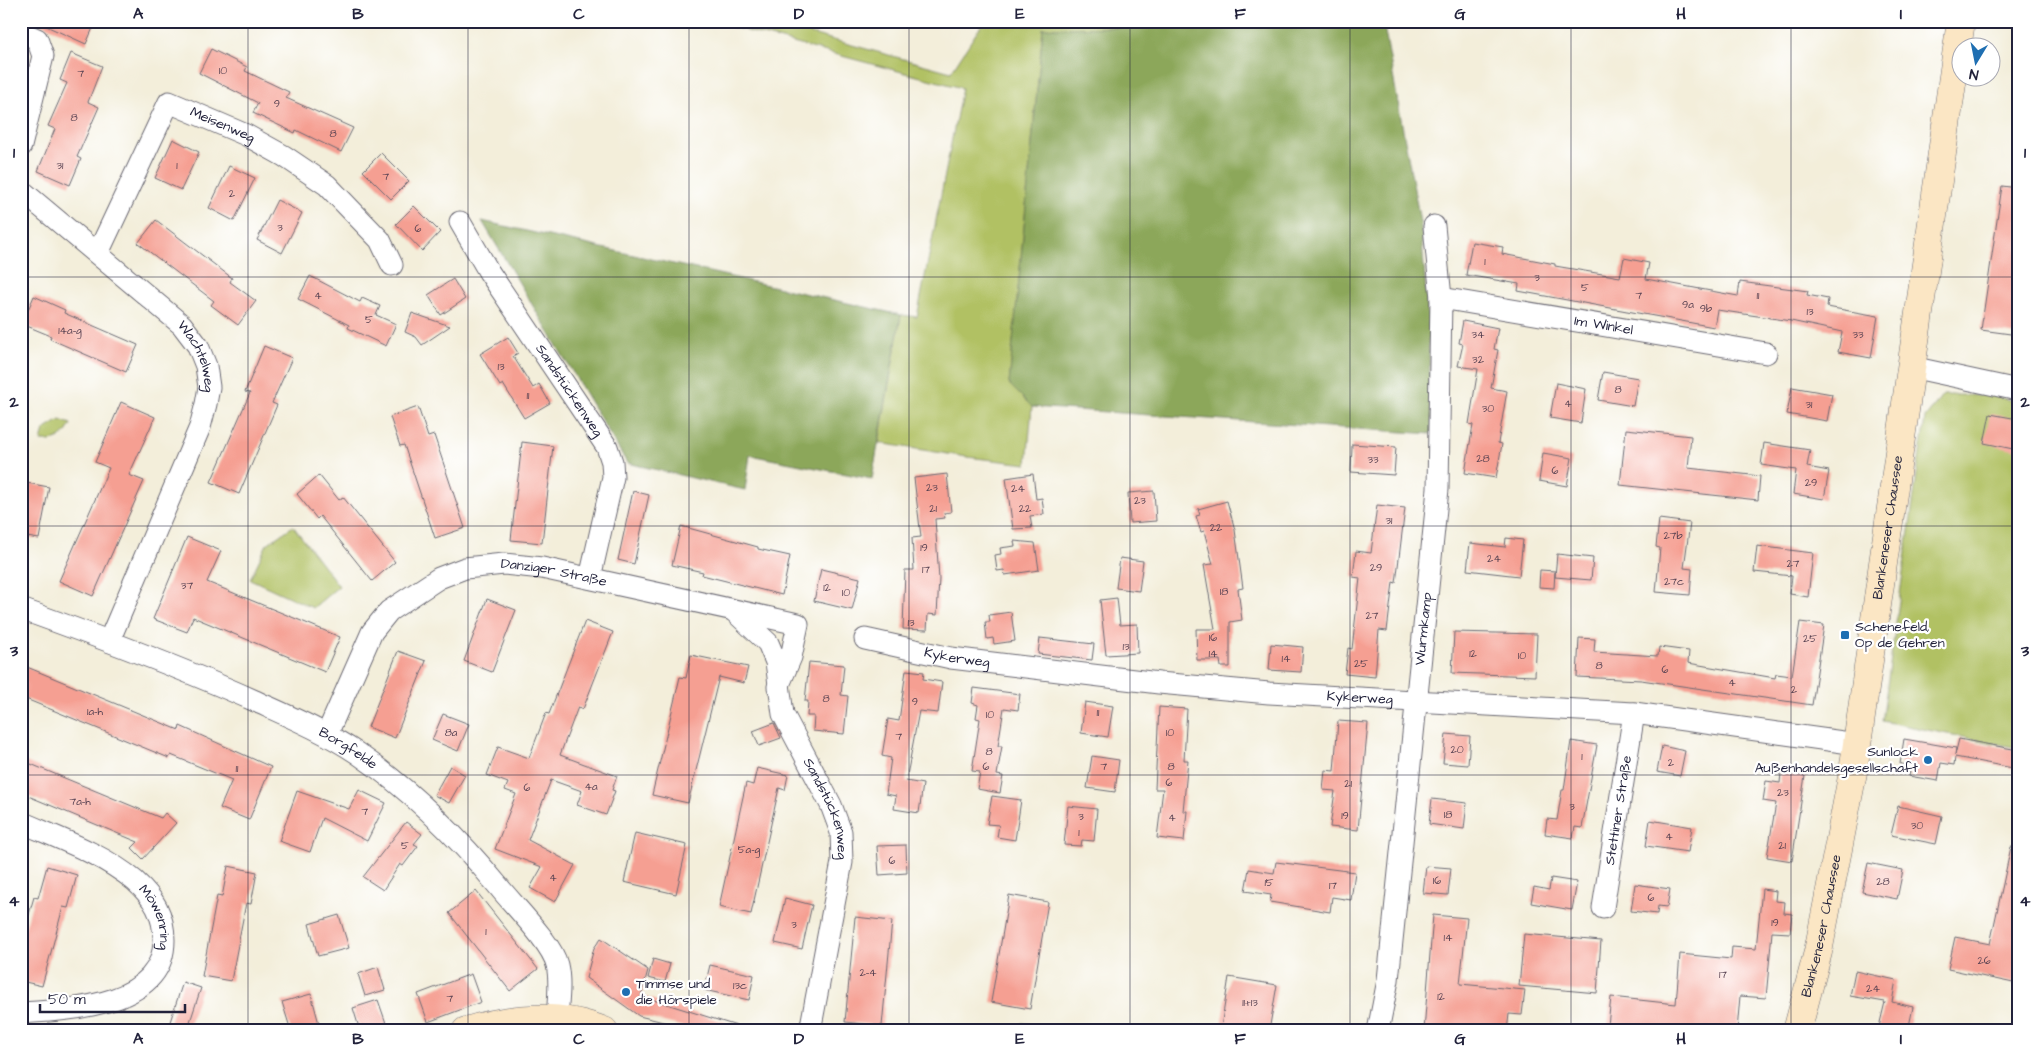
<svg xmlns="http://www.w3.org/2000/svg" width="2039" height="1052" font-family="'Architects Daughter',sans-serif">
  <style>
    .green { fill: #b1c164; stroke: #6a7250 }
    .forest { fill: #8ca75a; stroke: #57644a }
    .building { fill: #f59f92 }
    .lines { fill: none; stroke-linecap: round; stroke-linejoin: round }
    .street-casing { stroke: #6b6973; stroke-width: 23 }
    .secondary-casing { stroke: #6b6973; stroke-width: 29 }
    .street { stroke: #fff; stroke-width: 21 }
    .secondary { stroke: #fbe6c4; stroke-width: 28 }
    .grid { fill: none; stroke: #22223b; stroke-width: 1; stroke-opacity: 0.55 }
    .poi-dot { fill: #1f6fb2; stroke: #fff; stroke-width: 2 }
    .labels { text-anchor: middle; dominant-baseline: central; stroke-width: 4.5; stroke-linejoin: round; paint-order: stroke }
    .number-label { font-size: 11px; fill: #574151 }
    .street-label { font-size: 14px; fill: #22223b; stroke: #fff }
    .poi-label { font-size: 14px; fill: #22223b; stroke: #fff; text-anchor: start }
    .neatline { fill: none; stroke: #22223b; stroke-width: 2 }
    .grid-label { font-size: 16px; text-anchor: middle; font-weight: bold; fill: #22223b }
  </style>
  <rect width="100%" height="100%" fill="#fff"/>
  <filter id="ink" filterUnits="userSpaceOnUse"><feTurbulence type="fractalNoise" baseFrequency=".02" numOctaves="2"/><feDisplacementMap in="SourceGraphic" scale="10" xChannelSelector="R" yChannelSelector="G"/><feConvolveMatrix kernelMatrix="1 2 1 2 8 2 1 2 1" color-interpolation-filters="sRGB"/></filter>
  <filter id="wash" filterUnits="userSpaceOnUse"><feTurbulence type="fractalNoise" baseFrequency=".0096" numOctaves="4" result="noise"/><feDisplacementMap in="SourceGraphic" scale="20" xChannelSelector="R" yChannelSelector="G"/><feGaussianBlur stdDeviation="1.12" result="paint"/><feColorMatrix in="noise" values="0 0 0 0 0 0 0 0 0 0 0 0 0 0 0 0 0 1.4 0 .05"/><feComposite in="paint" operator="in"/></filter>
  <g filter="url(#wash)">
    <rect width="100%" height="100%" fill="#f3eeda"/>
    <path class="green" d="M710,21H764L951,72L984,21H1185L1149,27L1043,28L1009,384L1032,407L1027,464L967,457L879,443L901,315L917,317L962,88Z
      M1943,395H1989L2018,402V748L1882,721L1925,418Z
      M60,420L71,424C64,438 56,442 41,441L44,430Z
      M293,526L339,586L313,608L250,579L267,544Z
      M1022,1023L1067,1031H1021Z"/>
    <path class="forest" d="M1185,21H1383L1421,227L1428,319L1432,434L1032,407L1009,384L1043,28L1149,27Z
      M482,221L901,315L872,479L750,455L745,490L627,463Z"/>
    <g id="blocks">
      <path class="building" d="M35,21H96L86,44Z
        M211,49L247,67L245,71L289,92L286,98L353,128L341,152L296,130L295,133L253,113L258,103L199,73Z
        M71,53L102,66L88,102L99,107L77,157L81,159L70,185L38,171L55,129L48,126L67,83L60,80Z
        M173,139L199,152L181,190L155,178Z
        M381,153L409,181L391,199L363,171Z
        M229,166L255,178L234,221L209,208Z
        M2002,186L2018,188V335L1981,330Z
        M277,200L302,213L282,253L257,240Z
        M414,206L440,232L422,251L396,224Z
        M156,220L232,278L230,282L256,301L238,325L211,305L214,301L138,243Z
        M1472,242L1503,247L1502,254L1555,264V266L1620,277L1624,258L1649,263L1646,279L1738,296L1740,282L1808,291L1807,295L1828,299L1827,307L1878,316L1871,358L1838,352L1842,332L1791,321L1717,310L1714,327L1518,291L1519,284L1466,275Z
        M310,276L360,302L362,298L380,306L376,315L396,324L386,346L348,328L349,325L298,299Z
        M453,279L465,299L441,315L428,295Z
        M34,296L65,310L64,313L138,345L126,372L50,339L51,336L22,324Z
        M412,313L450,326L422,345L416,337L405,332Z
        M1463,321L1498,328L1494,349L1498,350L1491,388L1507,391L1498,443L1502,444L1496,478L1465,473L1473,425L1469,424L1478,369L1458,366L1463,344L1459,343Z
        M508,337L518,353L513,356L533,388L539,384L550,403L524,418L503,384L500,386L480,354Z
        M264,346L292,358L272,403L277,405L239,494L211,482L250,393L245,392Z
        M1603,372L1638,378L1633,406L1598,400Z
        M1556,383L1586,389L1581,423L1550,418Z
        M1792,387L1832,394L1827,421L1787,414Z
        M121,402L155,417L129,475L144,481L93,596L59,581L109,468L95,462Z
        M418,407L428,437L434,435L465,528L435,538L404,445L400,446L390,417Z
        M1990,414L2018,419V450L1984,443Z
        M1626,429L1691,436L1688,468L1760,476L1758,500L1620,485Z
        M522,442L553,446L542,543L511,540Z
        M1764,443L1810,450L1807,467L1829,471L1824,499L1793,494L1796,470L1761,465Z
        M1352,444L1396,447L1394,475L1351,472Z
        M1543,453L1572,458L1567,486L1539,481Z
        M947,474L951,512L944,513L945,518L935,519L939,579L937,615L928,614L927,630L903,629L905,570H914L912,538L921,537L914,478Z
        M1033,474L1036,499L1042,498L1044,514L1030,516L1032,528L1013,529L1006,478Z
        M319,475L339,500L343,497L395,562L372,581L320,516L317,519L297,494Z
        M21,482L49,487L39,539L21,536Z
        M633,491L649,495L634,564L618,560Z
        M1154,491L1156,521L1130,523L1128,493Z
        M1227,501L1235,530L1243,588L1238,589L1242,620L1230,622V667H1221L1220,660H1197L1196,629H1215L1204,565L1213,564L1204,531L1201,532L1196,516L1200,515L1198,509Z
        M1377,505L1405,508L1396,583L1393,582L1387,631L1379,630L1375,677L1345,674L1348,648L1352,649L1360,578L1353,577L1356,551L1371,553Z
        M1659,519L1690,523L1684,568L1692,569L1690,595L1656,592L1660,548L1656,547Z
        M681,526L758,547V549L790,556L782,595L702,575L703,572L672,565Z
        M187,537L221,551L207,582L340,637L325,672L193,617L187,632L153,619Z
        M1506,538L1523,540L1519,576L1467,570L1470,543L1505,547Z
        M1014,541L1035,543L1039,570L1005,575L1004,570L997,571L995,555L1001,554L1000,548L1015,546Z
        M1757,546L1813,553L1808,597L1790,594L1792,576L1754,572Z
        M1557,554L1593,558L1591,580L1555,577Z
        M1120,558L1143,561L1139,591L1116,588Z
        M821,569L860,578L852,610L814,601Z
        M1540,570L1555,571L1554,588L1539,587Z
        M1117,598L1120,625L1137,624L1138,653L1106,655L1100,600Z
        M487,599L516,610L492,672L464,661Z
        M1011,612L1015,641L994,644L993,638L987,639L985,622H990L989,615Z
        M585,621L613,632L583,709L578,707L560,755L617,776L612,790L615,791L606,815L577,805L582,791L551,780L528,840L575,865L555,902L530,888L542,867L495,849L516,794L505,790L508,783L487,775L498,747L529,758L546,713L549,714Z
        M1800,622L1824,625L1812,705L1641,680L1577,677L1579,638L1595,639L1594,652L1658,656L1659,647L1689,651L1688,663L1775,678L1776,674L1792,676Z
        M1454,632L1537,634L1535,676L1452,673Z
        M1040,638L1094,644L1092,660L1038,654Z
        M1271,644L1303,647L1301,672L1269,670Z
        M398,651L426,661L395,738L368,727Z
        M691,655L748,667L744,683L719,677L688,803L652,795L680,677L686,678Z
        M809,662L844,665L841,695L848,696L844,734L813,731L814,716H807L808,701H805Z
        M27,667L179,730L180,726L271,767L249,820L220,808L232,780L171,755L169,758L21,697V681Z
        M906,670L924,672L923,679L942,682L938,713L919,711L906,781L923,784L919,813L894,809L896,796L886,794L891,758L882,756L888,719L899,721Z
        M974,688L1020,694L1018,710L1004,708L998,746H1002L997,775L1003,776L1000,793L977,789L980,772L972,771L980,719L976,718L978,705L972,703Z
        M1085,702L1113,706L1108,737L1081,733Z
        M1159,707L1187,709L1184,760H1188L1183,811H1187L1184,841L1157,838L1163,789H1155Z
        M443,714L469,724L458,751L432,740Z
        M1338,721L1368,723L1358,830L1330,827L1335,791L1323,790L1325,770L1334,771Z
        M774,723L781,738L759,746L753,731Z
        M1446,734L1470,736L1468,765L1443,763Z
        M1904,739L1956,748L1955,755L1959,739L2018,750V769L1955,757L1954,765L1941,763L1938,781L1909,776L1911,765L1900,764Z
        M1571,741L1597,745L1582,828L1575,827L1573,838L1545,834L1547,819L1557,820L1562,790H1564Z
        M1662,746L1685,751L1680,776L1657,772Z
        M1092,756L1119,760L1115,792L1087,788Z
        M21,760L161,818L165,813L176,823L143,859L132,848L138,842L21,793Z
        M450,766L465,775L449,803L434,795Z
        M757,768L788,775L785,790L779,788L751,914L719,907L746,783L753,785Z
        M1781,773L1805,776L1792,861L1767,857L1776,803L1763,801L1766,781L1780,783Z
        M359,790L386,803L367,841L322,818L310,852L279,841L297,791L349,809Z
        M992,796L1021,800L1015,840L997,837L999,825L987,824Z
        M1432,799L1467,803L1464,829L1429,824Z
        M1068,806L1097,809L1094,841L1082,840L1081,846L1064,845Z
        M1898,806L1942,816L1936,844L1891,835Z
        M1650,820L1692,827L1688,852L1646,846Z
        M406,822L422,834L414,844L418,846L403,866L400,864L383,890L363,877Z
        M635,833L687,845L676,894L624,882Z
        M906,845L907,873L879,875L877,846Z
        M2011,847L2018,848V984L1948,969L1955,937L1990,944Z
        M1276,862L1355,872L1351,900L1332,897L1330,912L1270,902L1271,895L1245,891L1249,869L1274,873Z
        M1868,863L1903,870L1897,899L1862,892Z
        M47,866L77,875L68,908L63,907L42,986L21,981V942L34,897L38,898Z
        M228,866L257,872L251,904L246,903L231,981L202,976L217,896L222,897Z
        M1426,866L1451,868L1448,895L1423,893Z
        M1551,878L1577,882L1572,910L1531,903L1534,887L1549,890Z
        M1635,884L1670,889L1667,907L1658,906L1657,914L1631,911Z
        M1762,889L1776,891L1775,901L1785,902L1784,913L1792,914L1790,933L1772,932L1766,998L1740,996L1737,1031H1654L1608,1026L1611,997L1676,1004L1680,954L1731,959L1732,947L1756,949Z
        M476,891L538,969L510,991L449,913Z
        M1009,895L1048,902L1030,1009L991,1002Z
        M785,898L812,905L802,949L775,943Z
        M339,915L349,948L318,956L309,924Z
        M1433,915L1467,918L1460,984L1525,990L1522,1015L1509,1014L1507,1031H1424Z
        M855,917L892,921L882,1026L845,1022Z
        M1524,934L1601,941L1597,993L1519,986Z
        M601,938L648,970L641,996L740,1027L739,1031H700L639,1016L586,978L594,948Z
        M653,959L670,964L665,982L648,978Z
        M710,965L754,975L749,1000L704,990Z
        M378,967L385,990L365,996L358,974Z
        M1855,971L1896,980L1892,1002L1913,1007L1908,1031H1878L1885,1002L1850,996Z
        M471,974L481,1002L428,1022L418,994Z
        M1229,977L1277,985L1269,1031H1244L1221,1027Z
        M183,982L201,988L187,1031H167Z
        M311,994L321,1031H291L282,1002Z
        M378,1000L387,1026L372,1031H360L353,1008Z"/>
    </g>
  </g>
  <g filter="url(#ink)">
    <use href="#blocks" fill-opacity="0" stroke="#6b6973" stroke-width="1"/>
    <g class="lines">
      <defs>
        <g id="street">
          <path d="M21,32L37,39L43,56L21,146"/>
          <path id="s1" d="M21,190L182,325L198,346L206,366L209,387L206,404L200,427L109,641"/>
          <path id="s2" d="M460,222L489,272L607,447L612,462L613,477L590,578"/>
          <path id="s3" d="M98,253L169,102L246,135L284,156L327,185L380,240L392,265"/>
          <path id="s4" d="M1441,298L1766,353"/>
          <path d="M1911,367L2018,390"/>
          <path id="s5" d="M21,609C99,637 177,666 253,700C288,716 324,731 357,753C411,790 457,836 499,887C514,906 552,943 557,965C561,982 558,1002 557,1018"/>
          <path id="s6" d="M734,611L768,643L776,662L783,714L831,805L841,832L842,862L810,1031"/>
          <path id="s7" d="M865,639L951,658L1159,683L1269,693L1634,713L1857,744"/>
          <path id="s8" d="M327,734L372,632L389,611L439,578L465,568L504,564L542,568L798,624L791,657L778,687"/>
          <path id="s9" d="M21,822C60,839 103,854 135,881C154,898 164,915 164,940C164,1006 70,1010 21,1013"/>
          <path id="s10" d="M1603,908L1634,713"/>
          <path id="s11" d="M1378,1031L1388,980L1438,489L1441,298L1434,226"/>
        </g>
        <g id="secondary">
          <path d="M466,1031C511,1017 559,1012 604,1031"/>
          <path id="s12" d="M1797,1031L1818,952L1853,772L1961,21"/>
        </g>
      </defs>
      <use href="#street" class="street-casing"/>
      <use href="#secondary" class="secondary-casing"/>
      <use href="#street" class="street"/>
      <use href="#secondary" class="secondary"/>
    </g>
  </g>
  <path class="grid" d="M248,21V1031M468,21V1031M689,21V1031M909,21V1031M1130,21V1031M1350,21V1031M1571,21V1031M1791,21V1031M21,277H2018M21,526H2018M21,775H2018"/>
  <g class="poi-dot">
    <rect x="1840" y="630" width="10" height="10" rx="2.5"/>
    <circle cx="1928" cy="760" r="5"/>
    <circle cx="626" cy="992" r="5"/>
  </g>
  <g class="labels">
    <g class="number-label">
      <text x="223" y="70">10</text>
      <text x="81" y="73">7</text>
      <text x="277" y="103">9</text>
      <text x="74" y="117">8</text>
      <text x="333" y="133">8</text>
      <text x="60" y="165">31</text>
      <text x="177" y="165">1</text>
      <text x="386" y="176">7</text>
      <text x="232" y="193">2</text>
      <text x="280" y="227">3</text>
      <text x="418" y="228">6</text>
      <text x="1485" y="261">1</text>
      <text x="1537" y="277">3</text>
      <text x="1585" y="287">5</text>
      <text x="318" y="295">4</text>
      <text x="1639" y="295">7</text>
      <text x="1758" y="295">11</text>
      <text x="1688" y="304">9a</text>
      <text x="1706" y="308">9b</text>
      <text x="1810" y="311">13</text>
      <text x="369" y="319">5</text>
      <text x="70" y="330">14a-g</text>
      <text x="1478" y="334">34</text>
      <text x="1858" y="334">33</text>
      <text x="1478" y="359">32</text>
      <text x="501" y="366">13</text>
      <text x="1618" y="389">8</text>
      <text x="528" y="395">11</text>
      <text x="1568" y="403">4</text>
      <text x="1809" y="404">31</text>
      <text x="1488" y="408">30</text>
      <text x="1483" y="458">28</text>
      <text x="1373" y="459">33</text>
      <text x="1555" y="470">6</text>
      <text x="1811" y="482">29</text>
      <text x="932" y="487">23</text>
      <text x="1018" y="488">24</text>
      <text x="1140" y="500">23</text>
      <text x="933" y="508">21</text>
      <text x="1025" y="508">22</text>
      <text x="1389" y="520">31</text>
      <text x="1216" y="527">22</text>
      <text x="1673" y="535">27b</text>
      <text x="924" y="547">19</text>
      <text x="1494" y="558">24</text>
      <text x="1793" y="563">27</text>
      <text x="1376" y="567">29</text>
      <text x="926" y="569">17</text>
      <text x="1674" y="581">27c</text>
      <text x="187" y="585">37</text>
      <text x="827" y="587">12</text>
      <text x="1224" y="591">18</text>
      <text x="846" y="592">10</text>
      <text x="1372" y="615">27</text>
      <text x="911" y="622">13</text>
      <text x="1213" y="637">16</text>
      <text x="1810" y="638">25</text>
      <text x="1126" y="646">13</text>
      <text x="1213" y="653">14</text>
      <text x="1473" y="653">12</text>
      <text x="1522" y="655">10</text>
      <text x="1286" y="658">14</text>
      <text x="1361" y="663">25</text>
      <text x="1599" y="665">8</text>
      <text x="1665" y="669">6</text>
      <text x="1732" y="682">4</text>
      <text x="1794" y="689">2</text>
      <text x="826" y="698">8</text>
      <text x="915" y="701">9</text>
      <text x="95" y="711">1a-h</text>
      <text x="1098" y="712">11</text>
      <text x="990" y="714">10</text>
      <text x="451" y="732">8a</text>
      <text x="1170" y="732">10</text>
      <text x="899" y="736">7</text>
      <text x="1457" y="749">20</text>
      <text x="989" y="751">8</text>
      <text x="1582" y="756">1</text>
      <text x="1671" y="762">2</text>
      <text x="986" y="766">6</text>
      <text x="1104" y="766">7</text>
      <text x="1171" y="766">8</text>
      <text x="237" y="768">11</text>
      <text x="1169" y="782">6</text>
      <text x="1348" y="783">21</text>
      <text x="591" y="786">4a</text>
      <text x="527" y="787">6</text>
      <text x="1783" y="792">23</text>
      <text x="80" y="801">7a-h</text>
      <text x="1572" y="806">3</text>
      <text x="365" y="811">7</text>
      <text x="1448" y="814">18</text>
      <text x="1345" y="815">19</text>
      <text x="1081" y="816">3</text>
      <text x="1172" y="817">4</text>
      <text x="1917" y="825">30</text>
      <text x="1079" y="832">1</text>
      <text x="1669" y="836">4</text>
      <text x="405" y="845">5</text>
      <text x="1782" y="845">21</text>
      <text x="749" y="849">5a-g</text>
      <text x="892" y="860">6</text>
      <text x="553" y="877">4</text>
      <text x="1437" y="880">16</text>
      <text x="1883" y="881">28</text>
      <text x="1269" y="882">15</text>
      <text x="1333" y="885">17</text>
      <text x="1651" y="897">6</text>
      <text x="1775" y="922">19</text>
      <text x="794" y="924">3</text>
      <text x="486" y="931">1</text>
      <text x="1448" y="937">14</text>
      <text x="1984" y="960">26</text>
      <text x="868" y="972">2-4</text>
      <text x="1723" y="974">17</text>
      <text x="740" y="985">13c</text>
      <text x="1873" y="988">24</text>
      <text x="1441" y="996">12</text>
      <text x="450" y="998">7</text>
      <text x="1250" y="1002">11+13</text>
    </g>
    <g class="street-label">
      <text stroke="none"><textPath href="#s3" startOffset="225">Meisenweg</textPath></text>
      <text stroke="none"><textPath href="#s4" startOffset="165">Im Winkel</textPath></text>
      <text stroke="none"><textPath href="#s1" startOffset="246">Wachtelweg</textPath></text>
      <text stroke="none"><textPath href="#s2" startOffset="201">Sandstückenweg</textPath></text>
      <text stroke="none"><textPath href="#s12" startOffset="512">Blankeneser Chaussee</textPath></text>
      <text stroke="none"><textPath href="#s8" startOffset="316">Danziger Straße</textPath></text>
      <text stroke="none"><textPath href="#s11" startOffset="405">Wurmkamp</textPath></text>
      <text stroke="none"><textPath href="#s7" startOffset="94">Kykerweg</textPath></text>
      <text stroke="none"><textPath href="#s7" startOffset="499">Kykerweg</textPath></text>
      <text stroke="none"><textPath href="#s5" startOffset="356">Borgfelde</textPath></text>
      <text stroke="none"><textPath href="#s6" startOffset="225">Sandstückenweg</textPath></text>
      <text stroke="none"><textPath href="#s10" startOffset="99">Stettiner Straße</textPath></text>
      <text stroke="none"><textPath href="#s9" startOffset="172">Möwenring</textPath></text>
      <text stroke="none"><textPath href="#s12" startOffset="108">Blankeneser Chaussee</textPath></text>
    </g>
    <g class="poi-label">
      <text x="1855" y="627">Schenefeld,<tspan x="1855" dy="16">Op de Gehren</tspan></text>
      <text x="1918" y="752" text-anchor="end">Sunlock<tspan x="1918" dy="16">Außenhandelsgesellschaft</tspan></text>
      <text x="636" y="984">Timmse und<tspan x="636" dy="16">die Hörspiele</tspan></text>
    </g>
  </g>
  <rect width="2039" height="1052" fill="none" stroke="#fff" stroke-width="55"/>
  <g transform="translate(1976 62) rotate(190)"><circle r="24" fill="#ffffff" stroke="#a7a7b1"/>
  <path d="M0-4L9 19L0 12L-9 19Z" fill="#1f6fb2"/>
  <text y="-8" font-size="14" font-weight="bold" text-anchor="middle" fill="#22223b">N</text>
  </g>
  <path d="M40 1004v8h145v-8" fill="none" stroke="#22223b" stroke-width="2.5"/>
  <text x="48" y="1004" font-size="15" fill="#22223b" stroke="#ffffff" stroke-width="4" paint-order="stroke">50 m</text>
  <rect x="28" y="28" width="1984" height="996" class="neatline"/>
  <g class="grid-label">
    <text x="138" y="19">A</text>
    <text x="358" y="19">B</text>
    <text x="579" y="19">C</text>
    <text x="799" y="19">D</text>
    <text x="1020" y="19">E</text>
    <text x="1240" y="19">F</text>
    <text x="1460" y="19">G</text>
    <text x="1681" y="19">H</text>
    <text x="1901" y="19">I</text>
    <text x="14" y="158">1</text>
    <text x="2025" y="158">1</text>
    <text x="14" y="407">2</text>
    <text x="2025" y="407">2</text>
    <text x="14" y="656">3</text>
    <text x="2025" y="656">3</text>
    <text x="14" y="906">4</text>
    <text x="2025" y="906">4</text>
    <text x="138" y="1044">A</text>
    <text x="358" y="1044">B</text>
    <text x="579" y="1044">C</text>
    <text x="799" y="1044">D</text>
    <text x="1020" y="1044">E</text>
    <text x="1240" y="1044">F</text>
    <text x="1460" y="1044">G</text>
    <text x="1681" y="1044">H</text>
    <text x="1901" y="1044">I</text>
  </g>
</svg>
